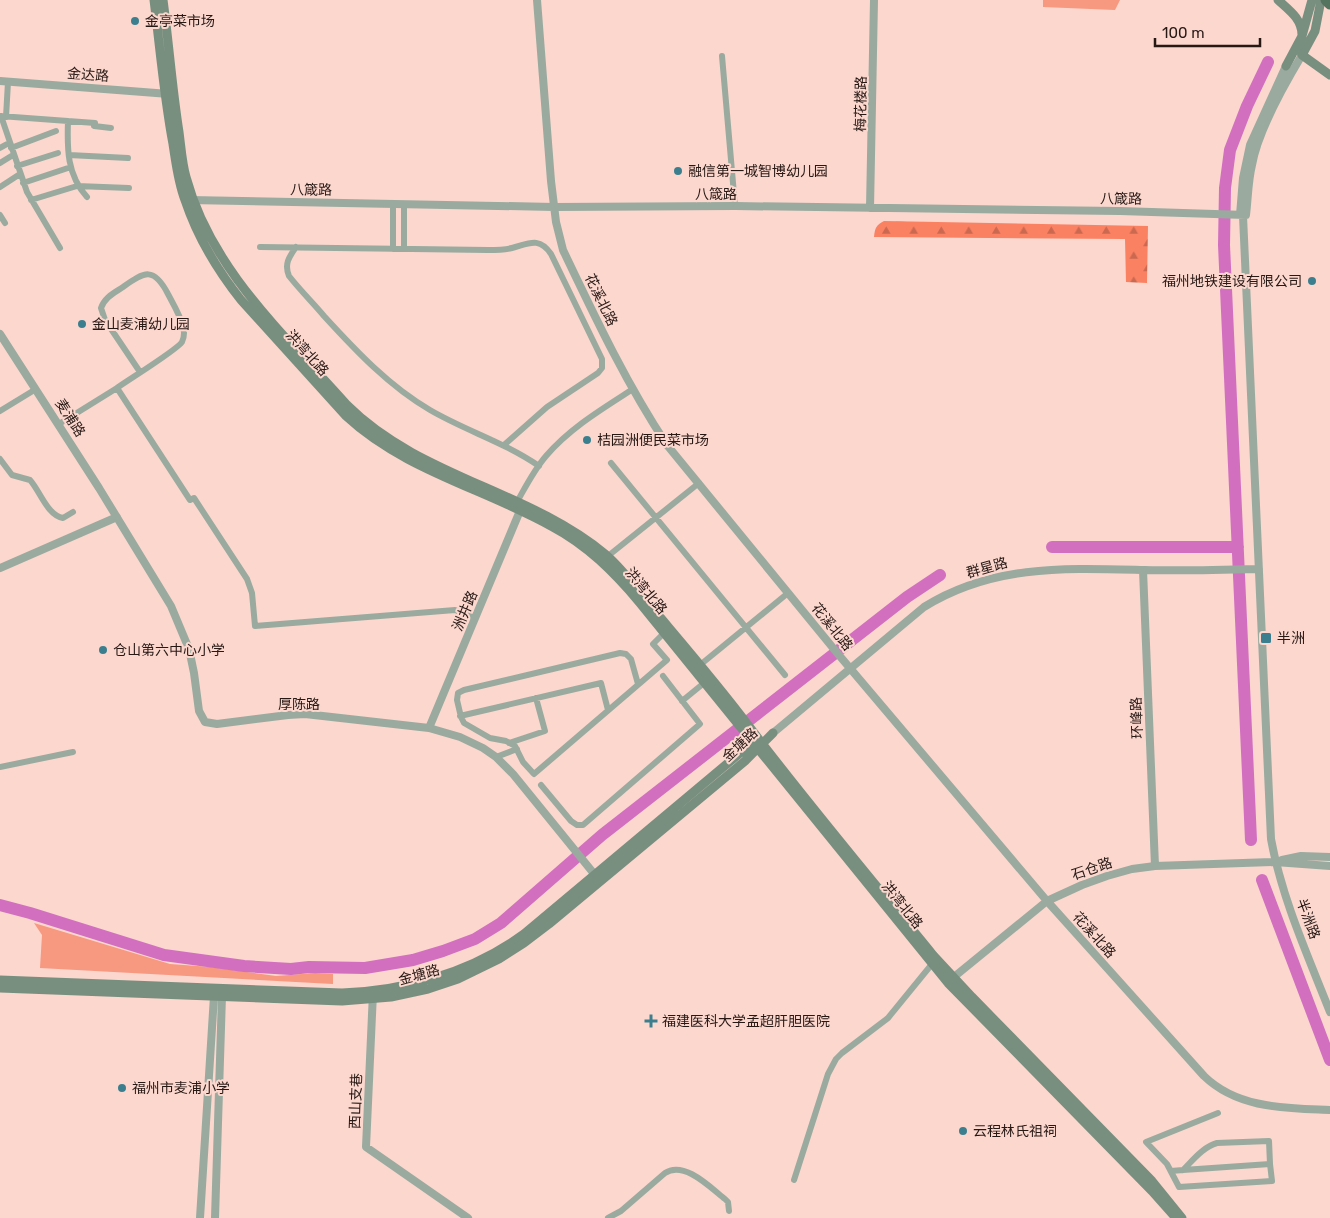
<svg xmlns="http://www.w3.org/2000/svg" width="1330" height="1218" font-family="Rubik,'Noto Sans SC',sans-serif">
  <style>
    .green { fill: #f79880 }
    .forest { fill: url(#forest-firs) }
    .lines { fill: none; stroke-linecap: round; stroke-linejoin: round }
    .river { stroke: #d270bf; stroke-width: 12 }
    .minor { stroke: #9aaa9f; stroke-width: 6 }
    .tertiary { stroke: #9aaa9f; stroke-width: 8 }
    .secondary { stroke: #788f7f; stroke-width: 9 }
    .trunk { stroke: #55745f; stroke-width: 11 }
    .poi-dot { fill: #3b7f8e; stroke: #fbd7ce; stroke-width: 2 }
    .labels { text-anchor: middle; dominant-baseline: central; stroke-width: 4; stroke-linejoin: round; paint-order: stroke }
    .poi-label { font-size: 14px; fill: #271814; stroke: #fbd7ce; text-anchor: start }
    .street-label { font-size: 14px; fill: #271814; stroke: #fbd7ce }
  </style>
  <defs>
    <pattern id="forest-firs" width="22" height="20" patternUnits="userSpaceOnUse" patternTransform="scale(1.25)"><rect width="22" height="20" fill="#fb8163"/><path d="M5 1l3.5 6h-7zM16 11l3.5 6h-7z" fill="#cb6950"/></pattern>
  </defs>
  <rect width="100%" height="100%" fill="#fbd7ce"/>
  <path class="green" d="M1043,0H1120L1115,10L1043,7Z
    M34,923L170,964L211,967L276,976L315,973L333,974V984L40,968L42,935Z"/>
  <path class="forest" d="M884,221L1148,226L1147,283L1126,282L1125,239L874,237C875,228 876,225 884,221Z"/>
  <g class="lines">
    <path class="river" d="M1052,547H1238
      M1251,840L1224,245L1225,188L1230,150L1247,106L1268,62
      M1262,880L1330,1060
      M0,905L30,913L164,955L244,966L291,969L309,967L365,968L413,960L443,951L475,939L501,923L602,835L907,597L940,575"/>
    <path class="minor" d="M722,56L735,206
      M0,116L95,123L94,126L111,128
      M1,116L27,192L60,248
      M6,117L8,82
      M68,121C67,149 67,175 87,197
      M0,148L9,143
      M11,148L56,131
      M69,155L128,158
      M0,163L13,155
      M17,166L58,153
      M23,183L71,167
      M0,187L20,174
      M31,200L77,186L129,188
      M393,204V249
      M0,215L5,223
      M260,247L488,250C496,250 504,250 512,248C528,244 539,236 551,254L602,359V368L598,373L547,407L504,445
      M296,247C289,257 284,264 289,276C300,290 313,303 324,316C356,351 389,386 430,410C466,431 504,442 539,466
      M404,249V204
      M117,388C128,380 177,350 182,342C185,336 184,328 182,322C178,313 173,303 168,294C154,267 145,271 123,287C114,293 105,297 101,308L105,320L140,372
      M0,411L36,389
      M59,424L117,388L190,500L194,498L247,579L252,593L255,626L455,610L475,618
      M0,459L12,475L30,480C40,491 47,515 63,518L73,512
      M611,463L785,675
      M517,502C526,486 534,470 546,456C570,428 602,409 633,389
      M608,556L699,483
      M700,665L788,593
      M638,684L631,659L626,654L620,653L464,690L458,693L457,700L461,717L464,723L490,738L506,741L515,746L523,762L534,774L667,660L653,644L664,633
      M682,701L704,683
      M460,716L601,683L608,710
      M509,743L545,731L536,698
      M496,757L517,749
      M0,767L73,752
      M541,785L571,821L577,825H583L700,724L663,676
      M1218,1113L1146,1142L1167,1164L1179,1187L1272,1181L1270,1164
      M1171,1171L1183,1170L1270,1164L1269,1141L1217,1143C1203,1147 1193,1160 1183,1170
      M794,1180L828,1074L836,1059L842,1053L888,1018L932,964
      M608,1218L621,1211L665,1173C684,1160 711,1188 725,1199L728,1202L729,1211"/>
    <path class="tertiary" d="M537,0L551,181L556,222L563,250C595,317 626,383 667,445L838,654L1047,901L1204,1076C1238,1109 1286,1108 1330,1110
      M0,81L169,94
      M189,200L554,207L735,206L1120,211L1246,215C1248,199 1248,181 1252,165C1258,131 1284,85 1302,55
      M870,208L874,0
      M1240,215L1243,178L1250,145L1286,66
      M1243,216L1271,839C1282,899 1308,956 1330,1012
      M0,334L99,488L171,606L189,649L194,673L199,711L205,722L217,724L288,715L305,714L429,728L460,737L483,748L496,757L513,774L595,875
      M0,568L117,517
      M1143,570L1155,866
      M429,728L522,506
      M773,733L924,607C993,564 1067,568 1145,570C1183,571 1221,570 1259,569
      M1282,860L1301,856L1330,857
      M949,981L1047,901L1082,885L1107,876L1132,869L1155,866L1275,862L1330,866
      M373,993L366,1147L468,1218
      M200,1218L214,996
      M215,1218L222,996"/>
    <path class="secondary" d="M154,0C160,48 164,96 173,144C176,163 178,182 185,200C197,236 218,271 241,300L346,416C404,470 483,488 551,526C587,545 614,572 640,603L948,983L1152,1191L1176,1218
      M163,0C169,44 172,88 179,132C181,147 182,163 186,177C211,270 286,336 347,405C419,477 528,490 605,554C624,570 639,592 654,610C686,648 718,685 748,725C807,803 871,879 933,955L972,997L1152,1181L1182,1218
      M1278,0C1289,10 1302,19 1302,35C1302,43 1299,48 1302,55L1330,75
      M1302,55L1315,31L1321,0
      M1286,66L1302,36L1312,0
      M0,980L342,993C408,990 470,973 524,934L740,753L758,743
      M0,988L342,1001L391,997L428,989L458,979L499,959L524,943L549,924L745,761L773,733"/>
    <path class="trunk" d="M1326,0L1330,4"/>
  </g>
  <g class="poi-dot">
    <circle cx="135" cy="21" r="5"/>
    <circle cx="678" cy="171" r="5"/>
    <circle cx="1312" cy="281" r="5"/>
    <circle cx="82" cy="324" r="5"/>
    <circle cx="587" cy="440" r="5"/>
    <rect x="1260" y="632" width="12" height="12" rx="2.5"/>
    <circle cx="103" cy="650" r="5"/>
    <path d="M648.5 1013.5h5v5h5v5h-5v5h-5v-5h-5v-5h5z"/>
    <circle cx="122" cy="1088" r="5"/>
    <circle cx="963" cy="1131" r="5"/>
  </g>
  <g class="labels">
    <g class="poi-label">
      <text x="145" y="21">金亭菜市场</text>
      <text x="688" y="171">融信第一城智博幼儿园</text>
      <text x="1302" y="281" text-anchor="end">福州地铁建设有限公司</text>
      <text x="92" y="324">金山麦浦幼儿园</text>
      <text x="597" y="440">桔园洲便民菜市场</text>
      <text x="1277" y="638">半洲</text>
      <text x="113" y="650">仓山第六中心小学</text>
      <text x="662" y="1021">福建医科大学孟超肝胆医院</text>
      <text x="132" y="1088">福州市麦浦小学</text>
      <text x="973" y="1131">云程林氏祖祠</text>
    </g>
    <g class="street-label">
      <text transform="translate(88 75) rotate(4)">金达路</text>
      <text transform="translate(861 104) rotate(-89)">梅花楼路</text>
      <text transform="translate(311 190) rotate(1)">八箴路</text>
      <text x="716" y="194">八箴路</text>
      <text transform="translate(1121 199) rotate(1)">八箴路</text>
      <text transform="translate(601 300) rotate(64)">花溪北路</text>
      <text transform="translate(307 353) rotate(48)">洪湾北路</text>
      <text transform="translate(70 418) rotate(57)">麦浦路</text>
      <text transform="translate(987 568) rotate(-16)">群星路</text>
      <text transform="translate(646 591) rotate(50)">洪湾北路</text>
      <text transform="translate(465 611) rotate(-67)">洲井路</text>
      <text transform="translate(832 627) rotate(51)">花溪北路</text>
      <text x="299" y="704">厚陈路</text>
      <text transform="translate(1137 718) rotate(-92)">环峰路</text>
      <text transform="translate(740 745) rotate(-43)">金塘路</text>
      <text transform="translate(1092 869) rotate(-19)">石仓路</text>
      <text transform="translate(902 905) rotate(51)">洪湾北路</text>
      <text transform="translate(1308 919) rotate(70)">半洲路</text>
      <text transform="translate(1094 935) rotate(48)">花溪北路</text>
      <text transform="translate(419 975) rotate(-15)">金塘路</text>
      <text transform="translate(356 1101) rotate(-88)">西山支巷</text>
    </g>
  </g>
  <path d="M1155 38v8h105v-8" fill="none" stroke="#271814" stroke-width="2.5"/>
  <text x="1162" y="38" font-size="15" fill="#271814" stroke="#fbd7ce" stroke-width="4" paint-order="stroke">100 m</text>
</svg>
